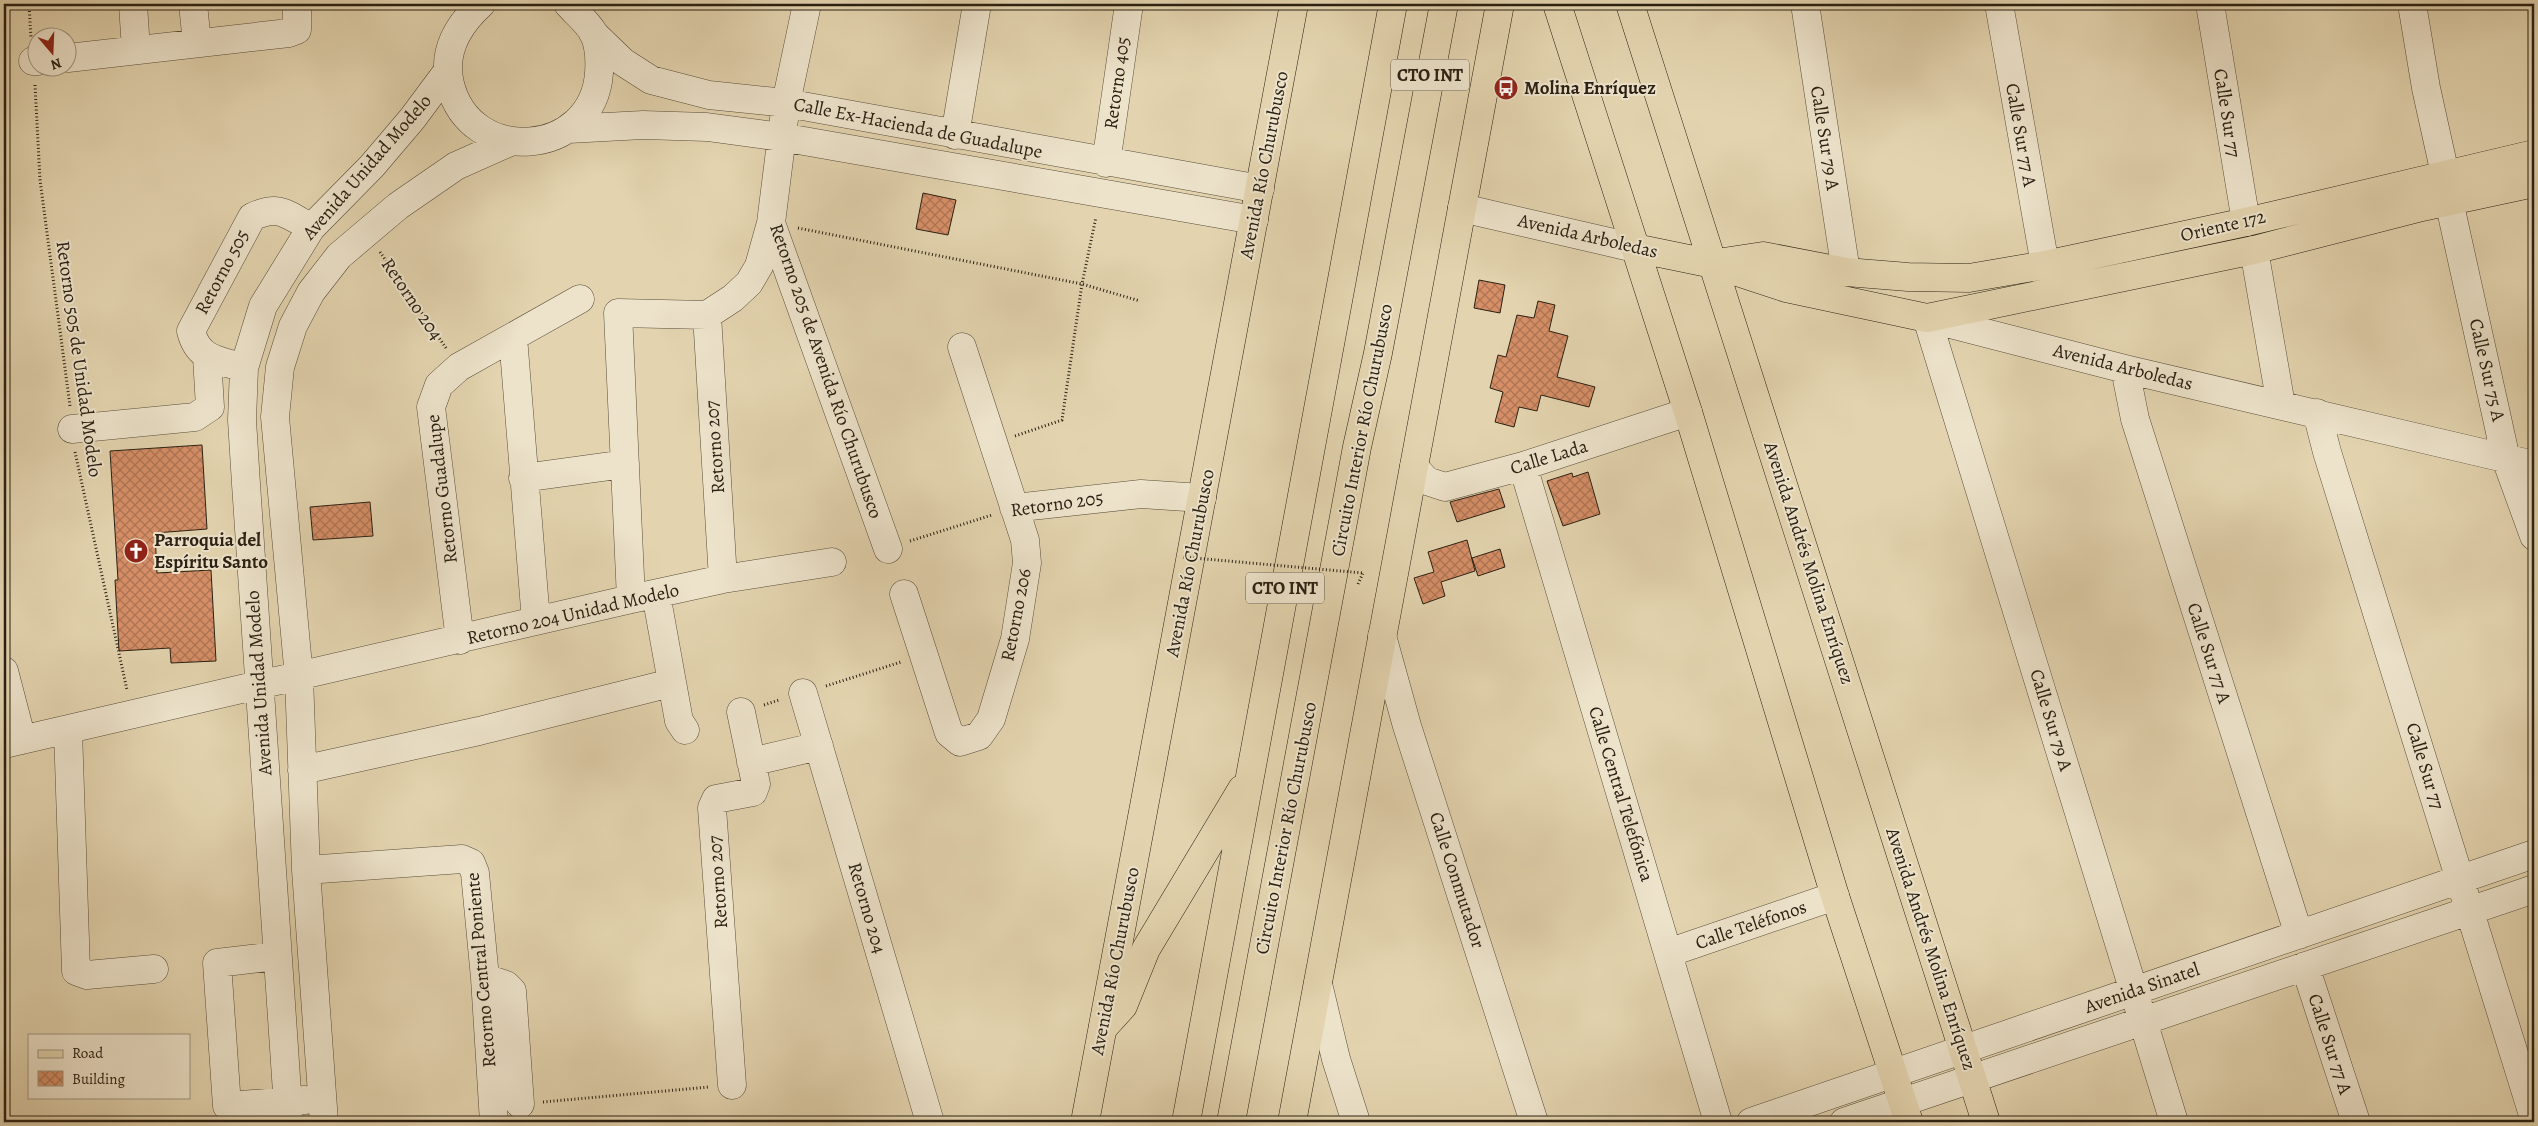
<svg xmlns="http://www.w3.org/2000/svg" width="2538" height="1126" font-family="Alegreya,serif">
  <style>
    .building { fill: url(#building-cross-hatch); stroke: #2a2013 }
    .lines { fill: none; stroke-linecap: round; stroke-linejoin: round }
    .minor-casing { stroke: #584d3a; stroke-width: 29 }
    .major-casing { stroke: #2a2013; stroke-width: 29 }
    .highway-casing { stroke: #2a2013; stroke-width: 29 }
    .path { stroke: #2a2013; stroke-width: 3; stroke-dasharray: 1 2.5; stroke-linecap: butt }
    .minor { stroke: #ede3cb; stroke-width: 28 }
    .major { stroke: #e3d4af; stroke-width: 28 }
    .highway { stroke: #e3d4af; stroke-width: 28 }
    .path-bridge { stroke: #2a2013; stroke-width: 3; stroke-dasharray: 1 2.5; stroke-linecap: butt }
    .labels { text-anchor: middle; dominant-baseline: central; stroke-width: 4; stroke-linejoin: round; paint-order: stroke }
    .shield { fill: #ede3cb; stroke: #645a4a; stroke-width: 1 }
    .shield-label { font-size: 18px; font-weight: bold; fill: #2a2013 }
    .street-label { font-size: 19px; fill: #2a2013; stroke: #ede3cb }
    .poi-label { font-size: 19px; font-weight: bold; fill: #2a2013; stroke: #ede3cb; text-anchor: start }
  </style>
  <defs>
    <pattern id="building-cross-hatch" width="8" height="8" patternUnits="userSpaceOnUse" patternTransform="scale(1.25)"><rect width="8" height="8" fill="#d68f67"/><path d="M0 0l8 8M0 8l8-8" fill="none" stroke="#ae7454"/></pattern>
  </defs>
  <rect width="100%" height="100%" fill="#e3d4af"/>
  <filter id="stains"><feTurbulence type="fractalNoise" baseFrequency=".004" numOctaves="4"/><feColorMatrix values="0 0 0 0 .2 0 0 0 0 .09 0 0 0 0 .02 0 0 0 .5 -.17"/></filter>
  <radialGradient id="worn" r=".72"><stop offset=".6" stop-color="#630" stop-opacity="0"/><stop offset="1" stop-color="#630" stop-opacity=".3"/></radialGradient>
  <path class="building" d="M923,193L956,200L948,235L916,229Z
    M1479,280L1505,285L1500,313L1474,308Z
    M1538,301L1555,305L1549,331L1568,336L1557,377L1595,387L1589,407L1541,395L1537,411L1519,407L1514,427L1495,422L1503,392L1490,388L1498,355L1506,357L1517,315L1534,318Z
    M202,445L207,529L155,533L157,573L211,570L216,661L171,663L170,648L119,651L115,580H118L110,451Z
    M1588,472L1600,514L1563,526L1547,481L1572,473L1573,477Z
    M1499,489L1505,507L1457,522L1450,502Z
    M370,502L373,536L313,540L310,507Z
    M1467,540L1475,571L1441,582L1445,596L1423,604L1414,578L1434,572L1428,552Z
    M1500,549L1505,567L1478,576L1472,558Z"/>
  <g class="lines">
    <defs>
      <path id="minor" d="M133,4L136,50
        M193,4L197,43
        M481,4C458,25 442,51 450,84C470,167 593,158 599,73C600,60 599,44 593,32C587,22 576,13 568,4
        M807,4L786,103L771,223L888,549
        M1805,4L1846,272
        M1999,4L2045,265
        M2210,4L2246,222
        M2412,4L2426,88L2445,174
        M593,33L623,62L651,80L709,95L786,103L1260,189
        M68,58L289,33L297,30V4
        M33,61H38
        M568,129L643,125L707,127L781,137L1254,220
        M955,135L977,4
        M1106,163L1129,4
        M2449,201L2506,459L2534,536
        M1462,208L1635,248
        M2254,250L2281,405
        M707,315L723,579
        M1927,318L2174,1122
        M1927,318L2125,369L2534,465
        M513,337L536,621
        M244,368C219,360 198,360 191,331L252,217C279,204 287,214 311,228
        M2125,369L2135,419L2299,935
        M2317,413L2327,452L2534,1118
        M72,429L195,417L210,407L207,357
        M1523,466L1718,1122
        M1414,467L1427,481L1445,487L1523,466L1688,412
        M523,478L625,464
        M1014,508L1141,494L1202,498
        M656,594L679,721L685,730
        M904,594L949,733L960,742L979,736L991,719L1015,639L1027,563L1025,540L962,347
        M631,599L618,313L707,315L733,298L749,283L759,266L771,223
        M1382,636L1407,726L1534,1122
        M460,640L431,407L439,385L459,367L580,299
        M4,671L22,740
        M803,693L930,1122
        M68,730L76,971L87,975L154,969
        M4,744L631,599L723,579L832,562
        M751,762L819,746
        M302,770L479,731L671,683
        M306,870L462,859L471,863L475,873L485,978L494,1122
        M1668,953L1835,896
        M277,956L217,963L227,1106L305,1100
        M2305,966L2356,1122
        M485,978L506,985L512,991L520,1104
        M1318,984L1336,1059L1356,1122
        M732,1085L712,808L716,799L753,792L756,784L741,712
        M289,1122L246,484L242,420L244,368L263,306L311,228L372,166L412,119L447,72
        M324,1122L306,870L299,677L275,417L280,367L293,326L311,292L339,256L398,206L456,166L510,142
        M1751,1122L2534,854
        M1844,1122L2534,889"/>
      <path id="major" d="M1557,4L1688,412L1835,896L1909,1122
        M1630,4L1986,1122
        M1635,248L1713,264L1786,288L1927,318L2254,250L2422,207L2534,183
        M1717,263L1763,256L1846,272L1908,277L1969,278L2045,265L2246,222L2534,154
        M1085,1122L1294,4
        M1292,1122L1500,4"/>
      <path id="highway" d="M1103,1028L1123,1006L1146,949L1242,789
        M1186,1122L1393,4
        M1231,1122L1357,447L1378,353L1444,4"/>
    </defs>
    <use href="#minor" class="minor-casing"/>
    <use href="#major" class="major-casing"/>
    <use href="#highway" class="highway-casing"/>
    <path class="path" d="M29,4L31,38
      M35,85L40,180L70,406
      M798,228L1082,284L1140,301
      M380,252L446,348
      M1015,436L1062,420L1082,284L1096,217
      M75,452L127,690
      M910,541L992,515
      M1358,584L1363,573
      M826,686L901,662
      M764,705L779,700
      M543,1102L709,1087"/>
    <use href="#minor" class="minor"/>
    <use href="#major" class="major"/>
    <use href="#highway" class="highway"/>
    <path class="path-bridge" d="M1183,557L1363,573"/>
  </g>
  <defs>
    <symbol id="bus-disc" viewBox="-11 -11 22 22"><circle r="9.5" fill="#8f2418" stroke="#ede3cb"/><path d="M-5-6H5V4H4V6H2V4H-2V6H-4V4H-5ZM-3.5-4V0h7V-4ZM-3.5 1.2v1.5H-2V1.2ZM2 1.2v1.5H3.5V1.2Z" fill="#fff"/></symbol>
    <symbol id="church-disc" viewBox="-11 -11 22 22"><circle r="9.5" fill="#8f2418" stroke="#ede3cb"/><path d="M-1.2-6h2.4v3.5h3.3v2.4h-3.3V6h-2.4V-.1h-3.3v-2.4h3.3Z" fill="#fff"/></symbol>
  </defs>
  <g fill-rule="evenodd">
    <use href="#bus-disc" x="1492" y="74" width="28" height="28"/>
    <use href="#church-disc" x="122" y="537" width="28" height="28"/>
  </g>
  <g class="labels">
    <g class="shield">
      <rect x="1391" y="59.5" width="78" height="31" rx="4"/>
      <rect x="1246" y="572.5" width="78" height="31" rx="4"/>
    </g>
    <g class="shield-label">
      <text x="1430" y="75">CTO INT</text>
      <text x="1285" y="588">CTO INT</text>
    </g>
    <g class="street-label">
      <text transform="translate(1117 83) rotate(-82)">Retorno 405</text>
      <text transform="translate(2227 113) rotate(81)">Calle Sur 77</text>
      <text transform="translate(918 128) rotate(11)">Calle Ex-Hacienda de Guadalupe</text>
      <text transform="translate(2021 135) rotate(80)">Calle Sur 77 A</text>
      <text transform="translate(1825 138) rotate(81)">Calle Sur 79 A</text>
      <text transform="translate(1264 165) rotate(-79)">Avenida Río Churubusco</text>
      <text transform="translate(367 167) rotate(-49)">Avenida Unidad Modelo</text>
      <text transform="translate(2223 226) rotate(-13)">Oriente 172</text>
      <text transform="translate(1588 236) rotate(13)">Avenida Arboledas</text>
      <text transform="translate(222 272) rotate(-62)">Retorno 505</text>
      <text transform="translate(412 299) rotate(56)">Retorno 204</text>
      <text transform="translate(79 359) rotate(82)">Retorno 505 de Unidad Modelo</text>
      <text transform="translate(2123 367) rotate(14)">Avenida Arboledas</text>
      <text transform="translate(2487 370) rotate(77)">Calle Sur 75 A</text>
      <text transform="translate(826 371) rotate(71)">Retorno 205 de Avenida Río Churubusco</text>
      <text transform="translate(1362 430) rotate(-79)">Circuito Interior Río Churubusco</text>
      <text transform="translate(715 447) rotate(-94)">Retorno 207</text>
      <text transform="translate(1549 457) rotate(-17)">Calle Lada</text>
      <text transform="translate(442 489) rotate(-97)">Retorno Guadalupe</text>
      <text transform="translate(1057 504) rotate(-8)">Retorno 205</text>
      <text transform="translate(1190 563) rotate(-79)">Avenida Río Churubusco</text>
      <text transform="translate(1809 563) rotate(72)">Avenida Andrés Molina Enríquez</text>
      <text transform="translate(573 614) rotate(-13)">Retorno 204 Unidad Modelo</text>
      <text transform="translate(1016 615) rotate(-79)">Retorno 206</text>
      <text transform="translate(2209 653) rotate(72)">Calle Sur 77 A</text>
      <text transform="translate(259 683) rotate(-94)">Avenida Unidad Modelo</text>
      <text transform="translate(2051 720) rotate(73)">Calle Sur 79 A</text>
      <text transform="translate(2425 766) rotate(73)">Calle Sur 77</text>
      <text transform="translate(1621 794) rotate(73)">Calle Central Telefónica</text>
      <text transform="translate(1286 828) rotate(-79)">Circuito Interior Río Churubusco</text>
      <text transform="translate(1457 880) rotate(72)">Calle Conmutador</text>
      <text transform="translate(718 882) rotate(-94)">Retorno 207</text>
      <text transform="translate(867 908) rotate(74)">Retorno 204</text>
      <text transform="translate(1751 925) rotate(-19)">Calle Teléfonos</text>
      <text transform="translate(1931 949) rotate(72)">Avenida Andrés Molina Enríquez</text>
      <text transform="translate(1115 961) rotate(-79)">Avenida Río Churubusco</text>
      <text transform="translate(481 970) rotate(-95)">Retorno Central Poniente</text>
      <text transform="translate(2142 988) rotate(-19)">Avenida Sinatel</text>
      <text transform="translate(2330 1044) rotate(72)">Calle Sur 77 A</text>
    </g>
    <g class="poi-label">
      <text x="1524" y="88">Molina Enríquez</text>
      <text x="154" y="540">Parroquia del<tspan x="154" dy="22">Espíritu Santo</tspan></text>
    </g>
  </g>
  <rect width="2538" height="1126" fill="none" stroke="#e3d4af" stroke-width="20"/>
  <rect x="5" y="5" width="2528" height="1116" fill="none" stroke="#2a2013" stroke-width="2.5"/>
  <rect x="10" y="10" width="2518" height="1106" fill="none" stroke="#2a2013"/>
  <rect x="28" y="1034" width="162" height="65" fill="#ede3cb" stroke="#9f9581"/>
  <rect x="38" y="1050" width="25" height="8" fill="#e3d4af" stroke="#9f9581"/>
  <text x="72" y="1058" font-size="15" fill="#2a2013">Road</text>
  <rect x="38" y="1071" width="25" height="15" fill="url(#building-cross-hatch)" stroke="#9f9581"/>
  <text x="72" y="1084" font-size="15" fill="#2a2013">Building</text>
  <g transform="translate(52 52) rotate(161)"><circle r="24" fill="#ede3cb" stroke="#9f9581"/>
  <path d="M0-4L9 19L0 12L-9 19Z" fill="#8f2418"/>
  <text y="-8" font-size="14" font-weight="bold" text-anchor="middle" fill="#2a2013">N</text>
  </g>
  <rect width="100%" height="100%" filter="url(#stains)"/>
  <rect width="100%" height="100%" fill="url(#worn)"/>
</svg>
